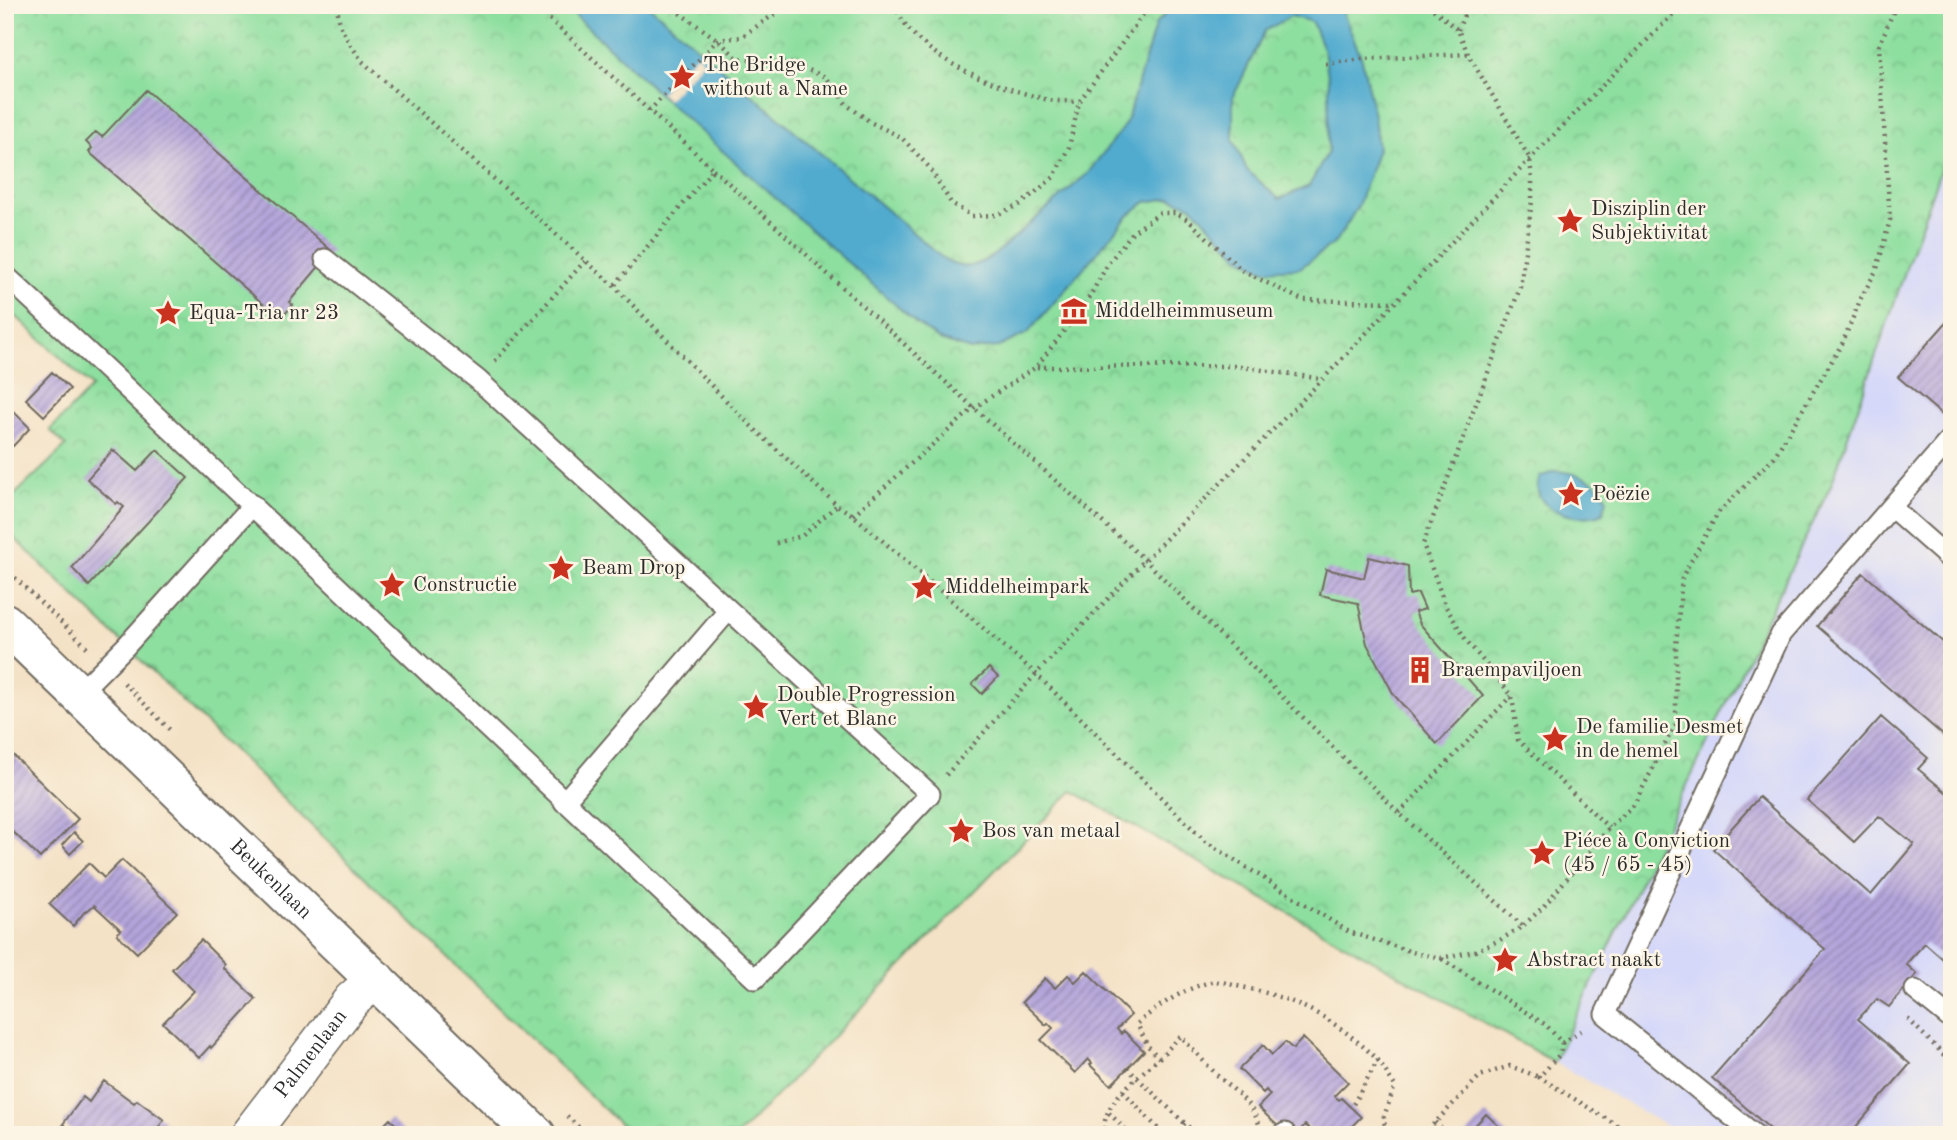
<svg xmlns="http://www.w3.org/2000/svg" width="1957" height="1140" font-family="'Old Standard TT',serif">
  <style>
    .built { fill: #d5d8f9 }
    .park { fill: url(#park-crowns); stroke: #5c8565; stroke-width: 2 }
    .water { fill: #51abcf; stroke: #3e6b7d; stroke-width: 2; fill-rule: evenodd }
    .pier { fill: #f4e2c6 }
    .building { fill: url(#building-hatch) }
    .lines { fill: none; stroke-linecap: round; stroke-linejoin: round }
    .lane-casing { stroke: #716b61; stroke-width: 23 }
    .street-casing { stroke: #716b61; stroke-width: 40 }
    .secondary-casing { stroke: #716b61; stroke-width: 42 }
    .path { stroke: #716b61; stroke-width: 4.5; stroke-dasharray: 2 5; stroke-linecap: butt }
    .lane { stroke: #fff; stroke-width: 19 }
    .street { stroke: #fff; stroke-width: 37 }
    .secondary { stroke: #fff; stroke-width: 38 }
    .labels { text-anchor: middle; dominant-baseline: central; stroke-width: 5; stroke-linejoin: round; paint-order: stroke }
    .poi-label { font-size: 21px; fill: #2b2b2b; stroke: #fcf5e5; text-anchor: start }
    .street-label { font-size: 21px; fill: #2b2b2b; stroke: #fcf5e5 }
  </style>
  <defs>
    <pattern id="park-crowns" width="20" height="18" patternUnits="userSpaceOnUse" patternTransform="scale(1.75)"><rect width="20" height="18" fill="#8ddf9f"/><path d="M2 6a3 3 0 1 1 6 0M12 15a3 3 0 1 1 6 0" fill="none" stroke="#7ac089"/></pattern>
    <pattern id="building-hatch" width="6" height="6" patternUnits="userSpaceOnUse" patternTransform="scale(1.75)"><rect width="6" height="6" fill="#b4a4db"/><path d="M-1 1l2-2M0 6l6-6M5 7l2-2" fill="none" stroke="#9386b2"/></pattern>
  </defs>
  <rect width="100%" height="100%" fill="#fcf5e5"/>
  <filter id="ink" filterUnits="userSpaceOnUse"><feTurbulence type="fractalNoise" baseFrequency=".0143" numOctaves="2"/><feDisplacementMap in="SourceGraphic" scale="14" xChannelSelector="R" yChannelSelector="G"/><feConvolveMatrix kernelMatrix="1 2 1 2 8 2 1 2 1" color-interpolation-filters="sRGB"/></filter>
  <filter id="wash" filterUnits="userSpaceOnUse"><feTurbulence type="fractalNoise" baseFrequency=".00686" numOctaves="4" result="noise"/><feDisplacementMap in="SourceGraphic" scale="28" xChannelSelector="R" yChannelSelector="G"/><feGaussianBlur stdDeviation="1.57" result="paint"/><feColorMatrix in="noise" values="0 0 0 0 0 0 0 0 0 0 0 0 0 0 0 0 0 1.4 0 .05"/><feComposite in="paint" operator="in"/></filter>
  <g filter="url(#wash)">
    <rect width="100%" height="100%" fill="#f4e2c6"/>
    <path class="built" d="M1952,136V1135H1683L1554,1062L1831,485Z"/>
    <path class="park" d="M7,5H1952V136L1831,485L1554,1062L1072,791L738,1135H631L5,529V504L66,446L50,430L92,387L5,306V7Z"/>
    <path class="water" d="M564,5H648L946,261C967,271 975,266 994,255L1088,173L1126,123L1156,23L1175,5H1340L1362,59L1374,116L1378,149L1358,206L1336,242L1300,268L1264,270L1239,257L1192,206L1171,198L1146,202L1129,215L1028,333L999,347L970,350L940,340L916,323L673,107ZM1291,16L1312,22L1324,51L1329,82L1328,152L1309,186L1279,199L1247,170L1233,139V97L1265,31Z
      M1555,471C1575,472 1599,479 1607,499L1603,513C1581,524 1525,510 1540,477Z"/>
    <path class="pier" d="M697,54L704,61L667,100L660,93Z"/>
    <g id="blocks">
      <path class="building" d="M146,90L332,251L289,302L293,305L284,315L281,312L277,316L89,152L92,148L86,142L96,132L102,137Z
        M1952,316V415L1948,420L1898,377Z
        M52,372L70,389L44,416L26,399Z
        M13,411L30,428L13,446L5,439V419Z
        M113,450L137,471L157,450L188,478L89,586L72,568L124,507L118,502L116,504L87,479Z
        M1369,557L1408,566L1409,595L1418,593L1425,609L1415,612L1420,624L1483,696L1437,744L1394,695L1367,644L1358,603L1320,595L1326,569L1364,578Z
        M1863,573L1952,650V743L1817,626Z
        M989,668L998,677L982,694L972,684Z
        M1881,717L1928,758L1918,769L1952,797V967L1925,943L1906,964L1917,974L1889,1007L1877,999L1858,1019L1910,1064L1849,1135H1777L1712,1078L1825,949L1713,849L1759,797L1871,895L1914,844L1879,816L1854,842L1807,800Z
        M10,752L78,819L40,858L5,824V757Z
        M74,832L83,841L70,854L62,845Z
        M122,860L177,912L137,953L117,934L121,930L94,905L87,911L86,910L73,926L49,904L89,863L104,878Z
        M201,940L226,965L224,968L256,999L211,1048L210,1046L199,1058L163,1023L194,991L172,969Z
        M1086,971L1131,1015L1117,1029L1121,1034L1124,1031L1144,1051L1111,1085L1090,1065L1092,1063L1088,1059L1075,1073L1041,1040L1053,1028L1048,1023L1046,1025L1022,1002L1045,978L1055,988L1068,975L1075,982Z
        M1303,1038L1348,1082L1334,1096L1339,1100L1341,1098L1361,1117L1343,1135H1311L1308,1132L1310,1129L1305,1125L1296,1135H1287L1258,1107L1270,1095L1266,1090L1263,1093L1239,1069L1263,1045L1272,1055L1285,1042L1293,1049Z
        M104,1081L134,1103L137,1100L164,1120L152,1135H77L63,1124L83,1097L89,1102Z
        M1486,1114L1508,1135H1466Z
        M390,1119L407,1135H374Z"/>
    </g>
  </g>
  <g filter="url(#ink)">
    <use href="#blocks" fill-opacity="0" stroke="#716b61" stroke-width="2"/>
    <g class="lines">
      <defs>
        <path id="lane" d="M5,275C257,508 504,746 755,979L930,794L478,380L325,259
          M1892,508L1952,561
          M79,693L126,646L253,505
          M564,802L728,611
          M1915,990L1952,1020
          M1283,1135L1285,1133
          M1755,1135L1605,1014L1781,634L1952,437"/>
        <g id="street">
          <path id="s1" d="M249,1135L352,1000L376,979"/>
        </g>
        <g id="secondary">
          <path id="s2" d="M5,623L536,1135"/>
        </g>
      </defs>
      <use href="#lane" class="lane-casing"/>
      <use href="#street" class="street-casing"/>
      <use href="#secondary" class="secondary-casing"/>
      <path class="path" d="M338,5C336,27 350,44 362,61L614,286L750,425L837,505L853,515L1036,674L1205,841L1349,932L1419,954L1441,958L1475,951L1500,940L1523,926L1544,906L1609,828L1634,805L1676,723V646L1682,577L1718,513L1774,457L1842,344L1861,298L1877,269L1890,220L1879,46L1896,5
        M534,5L713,169L614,286
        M668,5L718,40L737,58L793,64L826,77L847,105L872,123L901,137L929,167L951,203L972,216L996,215L1021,204L1054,177L1069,147L1079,102L1150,5
        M895,5C914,57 991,85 1041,98C1053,102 1067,101 1079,102
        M1428,5L1458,30L1468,54L1530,159L1532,180V201L1520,288L1423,544L1446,607L1466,640L1512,696L1518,740L1609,828
        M1458,30L1468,5
        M1326,64L1362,59L1468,54
        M649,111L718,40L741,37L788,5
        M713,169L974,408L1145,560L1399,813L1523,926
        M495,361L585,261
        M1037,367L1235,366L1323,379
        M853,515L974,408L1036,367L1086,303L1109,262L1133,232L1160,213H1176L1188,220L1243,271L1302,300L1392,302
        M776,543L802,536L837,505
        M5,568L90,650
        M124,683L172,732
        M946,775L1036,674L1145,560L1323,379L1530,159L1682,5
        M1399,813L1511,696
        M1442,959L1546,1025L1562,1043L1560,1054L1539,1077L1633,1135
        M1908,1019L1952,1063
        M1562,1043L1585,1028
        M1159,1058L1181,1036C1193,1050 1206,1064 1219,1077C1236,1092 1253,1104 1260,1127
        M1378,1060L1395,1086L1383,1119L1388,1135
        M1127,1068L1197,1135
        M1123,1091L1164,1135
        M1109,1113L1131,1135
        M567,1116L587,1135
        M1435,1122L1448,1135
        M1105,1135C1098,1104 1139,1077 1159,1058L1148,1046L1137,1024C1157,1006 1185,988 1211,982C1218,980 1229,984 1237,986C1297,998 1334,1018 1378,1060L1351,1108
        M1174,1135L1185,1123
        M1423,1135L1480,1076L1510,1066L1539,1077"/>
      <use href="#lane" class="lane"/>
      <use href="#street" class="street"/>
      <use href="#secondary" class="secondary"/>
    </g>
  </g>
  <defs>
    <symbol id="sight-bare" viewBox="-9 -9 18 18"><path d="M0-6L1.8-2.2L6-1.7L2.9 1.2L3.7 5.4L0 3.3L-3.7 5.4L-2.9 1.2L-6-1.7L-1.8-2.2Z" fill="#c8321e" stroke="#fcf5e5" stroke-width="2.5" paint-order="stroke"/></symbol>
    <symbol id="museum-bare" viewBox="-9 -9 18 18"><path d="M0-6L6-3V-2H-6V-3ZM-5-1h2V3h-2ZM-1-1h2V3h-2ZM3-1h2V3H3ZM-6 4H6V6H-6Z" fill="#c8321e" stroke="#fcf5e5" stroke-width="2.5" paint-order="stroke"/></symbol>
    <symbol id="building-bare" viewBox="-9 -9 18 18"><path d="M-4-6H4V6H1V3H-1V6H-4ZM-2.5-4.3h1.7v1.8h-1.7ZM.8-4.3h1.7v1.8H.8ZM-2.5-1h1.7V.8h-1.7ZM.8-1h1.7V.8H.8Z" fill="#c8321e" stroke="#fcf5e5" stroke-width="2.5" paint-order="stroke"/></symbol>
  </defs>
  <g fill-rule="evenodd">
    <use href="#sight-bare" x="663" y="58" width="38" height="38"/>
    <use href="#sight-bare" x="1551" y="202" width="38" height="38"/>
    <use href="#museum-bare" x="1055" y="292" width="38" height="38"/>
    <use href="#sight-bare" x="149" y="294" width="38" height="38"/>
    <use href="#sight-bare" x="1552" y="475" width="38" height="38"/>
    <use href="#sight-bare" x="542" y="549" width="38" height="38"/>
    <use href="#sight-bare" x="373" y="566" width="38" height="38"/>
    <use href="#sight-bare" x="905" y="568" width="38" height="38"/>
    <use href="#building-bare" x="1401" y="651" width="38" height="38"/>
    <use href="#sight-bare" x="737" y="688" width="38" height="38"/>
    <use href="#sight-bare" x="1536" y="720" width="38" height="38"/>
    <use href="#sight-bare" x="942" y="812" width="38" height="38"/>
    <use href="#sight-bare" x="1523" y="834" width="38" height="38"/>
    <use href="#sight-bare" x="1486" y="941" width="38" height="38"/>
  </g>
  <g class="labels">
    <g class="poi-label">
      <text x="703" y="65">The Bridge<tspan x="703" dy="24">without a Name</tspan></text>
      <text x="1591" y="209">Disziplin der<tspan x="1591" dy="24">Subjektivitat</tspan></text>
      <text x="1095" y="311">Middelheimmuseum</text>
      <text x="189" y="313">Equa-Tria nr 23</text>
      <text x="1592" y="494">Poëzie</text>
      <text x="582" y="568">Beam Drop</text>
      <text x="413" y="585">Constructie</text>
      <text x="945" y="587">Middelheimpark</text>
      <text x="1441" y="670">Braempaviljoen</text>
      <text x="777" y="695">Double Progression<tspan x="777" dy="24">Vert et Blanc</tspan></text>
      <text x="1576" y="727">De familie Desmet<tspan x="1576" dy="24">in de hemel</tspan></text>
      <text x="982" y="831">Bos van metaal</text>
      <text x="1563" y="841">Piéce à Conviction<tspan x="1563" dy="24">(45 / 65 - 45)</tspan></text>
      <text x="1526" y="960">Abstract naakt</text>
    </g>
    <g class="street-label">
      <text stroke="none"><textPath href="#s2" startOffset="369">Beukenlaan</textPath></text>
      <text stroke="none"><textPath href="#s1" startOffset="102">Palmenlaan</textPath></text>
    </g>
  </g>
  <rect width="1957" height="1140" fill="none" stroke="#fcf5e5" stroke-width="28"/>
</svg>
